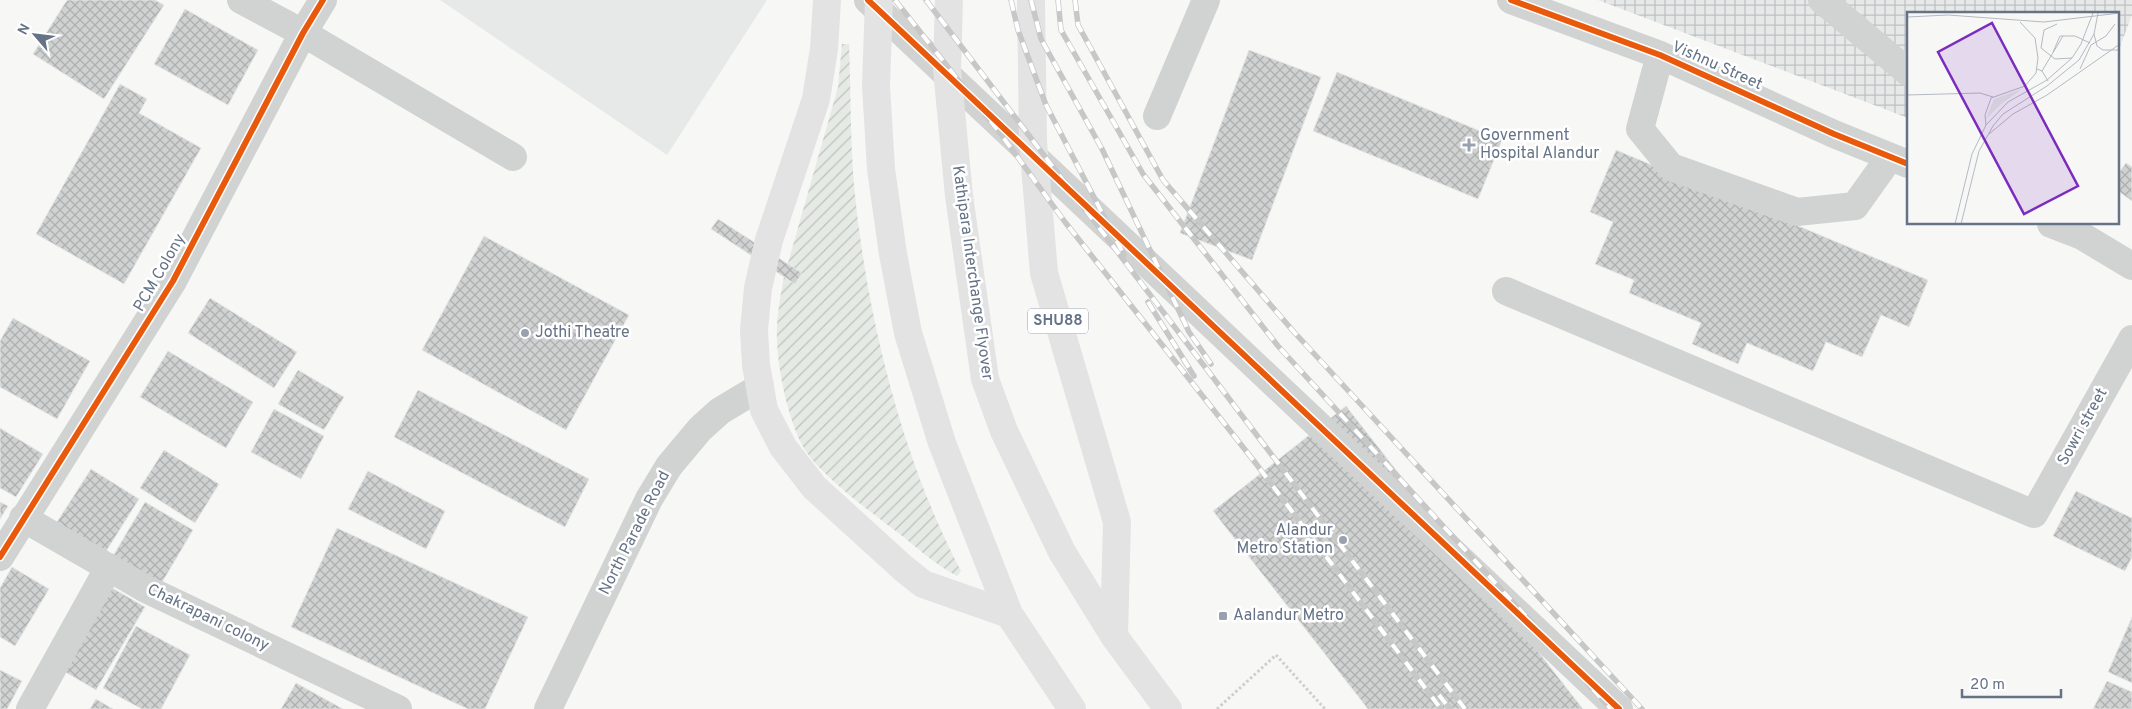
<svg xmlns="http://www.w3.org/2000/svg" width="2132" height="709" font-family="Overpass,sans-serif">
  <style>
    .built { fill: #e7e8e8 }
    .industrial { fill: url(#industrial-grid) }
    .garden { fill: url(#garden-furrows) }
    .building { fill: url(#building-cross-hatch); stroke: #e6e6e6 }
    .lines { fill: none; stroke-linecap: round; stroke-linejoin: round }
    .path { stroke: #cececf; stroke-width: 3; stroke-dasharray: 2.5 2.5; stroke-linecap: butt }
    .minor { stroke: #d1d2d2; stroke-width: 28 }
    .major { stroke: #e3e3e4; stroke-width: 28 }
    .rail-casing { stroke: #c7c7c8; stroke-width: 5.5 }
    .rail { stroke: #fff; stroke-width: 4; stroke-dasharray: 11; stroke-linecap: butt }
    .cycleway-casing { stroke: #fff; stroke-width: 9 }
    .cycleway { stroke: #e8590c; stroke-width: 6 }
    .poi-dot { fill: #99a1ae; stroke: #fff; stroke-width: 2 }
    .labels { text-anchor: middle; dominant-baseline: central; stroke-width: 5; stroke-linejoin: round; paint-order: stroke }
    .shield { fill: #fff; stroke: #949dab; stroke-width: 1 }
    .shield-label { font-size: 15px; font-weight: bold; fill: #667387 }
    .street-label { font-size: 16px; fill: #667387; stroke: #fff }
    .poi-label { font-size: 16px; fill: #667387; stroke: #fff; text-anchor: start }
    .inset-road { fill: none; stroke: #b4bac3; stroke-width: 1 }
    .view { fill: #7b2cbf; fill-opacity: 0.15; stroke: #7b2cbf; stroke-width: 2.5 }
    .inset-edge { fill: none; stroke: #667387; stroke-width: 2.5 }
  </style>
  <defs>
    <pattern id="industrial-grid" width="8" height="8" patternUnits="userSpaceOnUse" patternTransform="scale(1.25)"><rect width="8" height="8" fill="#e7e8e8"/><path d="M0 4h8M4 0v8" fill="none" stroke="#bfc0c2"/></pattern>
    <pattern id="garden-furrows" width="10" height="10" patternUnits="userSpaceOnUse" patternTransform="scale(1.25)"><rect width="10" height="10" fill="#e6eae4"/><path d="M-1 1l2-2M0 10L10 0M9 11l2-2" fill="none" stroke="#bec2be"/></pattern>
    <pattern id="building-cross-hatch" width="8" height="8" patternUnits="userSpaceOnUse" patternTransform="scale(1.25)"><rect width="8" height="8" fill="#d0d2d2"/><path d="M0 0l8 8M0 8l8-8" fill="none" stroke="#adafb0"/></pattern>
  </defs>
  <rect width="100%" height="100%" fill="#f7f7f6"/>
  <path class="built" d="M440,0H767L667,155Z"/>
  <path class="industrial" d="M1598,0H2132V15L2118,52V14H1908V118Z"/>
  <path class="garden" d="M842,44H849C851,94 850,145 855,195C868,320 902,459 961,571L957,576C934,564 913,544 893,529C868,510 822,476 805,450C789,424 778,372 777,341C776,319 780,298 784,277L838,87Z"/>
  <path class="building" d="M67,0H155L164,5L104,99L33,54Z
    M185,9L258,50L228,105L154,64Z
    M1249,50L1321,77L1252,260L1180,233Z
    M1337,72L1502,140L1478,199L1313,131Z
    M120,84L147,99L139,113L201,148L124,284L36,234Z
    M1616,150L1928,280L1909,327L1881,315L1862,357L1826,342L1813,371L1747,343L1738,364L1692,344L1701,323L1629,293L1634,280L1595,264L1613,222L1590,212Z
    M2126,163L2132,167V201L2118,191V174Z
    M718,219L802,273L795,284L711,229Z
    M484,236L629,315L566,430L422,350Z
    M210,298L297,352L274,388L188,333Z
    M13,318L90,361L57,419L0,387V341Z
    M168,351L253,402L226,448L140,397Z
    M298,370L344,397L324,430L278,404Z
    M418,390L589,479L565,527L394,437Z
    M1346,406L1583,709H1368L1213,511Z
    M274,409L324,436L301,479L251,452Z
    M0,428L43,454L16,497L0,488Z
    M164,450L219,484L195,523L140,488Z
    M91,469L139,499L105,553L57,522Z
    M368,471L445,511L426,549L348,509Z
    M2076,491L2132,518V557L2125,571L2053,536Z
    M0,502L8,506L0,519Z
    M145,502L193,530L161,584L113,556Z
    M337,528L528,617L485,709H468L291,627Z
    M12,567L49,589L15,646L0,637V588Z
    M109,586L145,607L96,690L62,670Z
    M2132,617V683L2108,672Z
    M136,626L190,655L161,709H142L103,688Z
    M0,670L22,681L7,709H0Z
    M2107,681L2132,692V709H2093Z
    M296,683L343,709H281Z
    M96,699L113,709H90Z"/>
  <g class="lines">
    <path class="path" d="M1217,709L1276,655L1325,709"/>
    <path class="minor" d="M241,0L303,33L513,157
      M868,0L1619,709
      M1511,0L1660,55L1834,134L1908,164
      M1822,0L1908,72
      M1660,55L1640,129L1671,167L1797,212L1855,206L1890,157
      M1157,116L1206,0
      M2051,224L2082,236L2132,266
      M1506,291L2034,514L2132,339
      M23,518L144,588L398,709
      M0,557L173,281L303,33L323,0
      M30,709L109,567
      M548,709L649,499L669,466L700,429L720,411L760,387"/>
    <path class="major" d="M827,0L824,49L816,99L769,240L758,288L754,330L756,365L764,410L783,447L814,487L903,568L923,584L1009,614
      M879,0L876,86L881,169L893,254L908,333L942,443L1009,614L1072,709
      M949,0L947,69L959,196L985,379L1004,431L1062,552L1114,636L1168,709
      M1031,0L1033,142L1044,273L1117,522L1114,636"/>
    <defs>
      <path id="rail" d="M895,0L1000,133L1065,222L1254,461L1441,709
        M926,0L1465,709
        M1011,0L1018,30L1046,105L1124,255
        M1031,0L1041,39L1102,149L1189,332L1211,364
        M1058,0L1061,30L1143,174L1278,346L1611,709
        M1075,0L1078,25L1163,180L1294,332L1642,709
        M1148,302L1194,376
        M1439,695L1450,709"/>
    </defs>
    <use href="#rail" class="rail-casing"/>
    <use href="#rail" class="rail"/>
    <defs>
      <path id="cycleway" d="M868,0L1619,709
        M1511,0L1660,55L1834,134L1908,164
        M0,557L173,281L303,33L323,0"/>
    </defs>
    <use href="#cycleway" class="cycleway-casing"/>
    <use href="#cycleway" class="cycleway"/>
  </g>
  <g class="poi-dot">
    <path d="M1466.5 137.5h5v5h5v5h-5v5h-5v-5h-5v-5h5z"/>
    <circle cx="525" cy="333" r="5"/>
    <circle cx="1343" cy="540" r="5"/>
    <rect x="1218" y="611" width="10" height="10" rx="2.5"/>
  </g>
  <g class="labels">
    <rect class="shield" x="1028" y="308.5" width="60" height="25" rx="4"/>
    <g class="shield-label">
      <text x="1058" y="321">SHU88</text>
    </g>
    <g class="street-label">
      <text transform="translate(1717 66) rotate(24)">Vishnu Street</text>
      <text transform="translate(160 273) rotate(-60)">PCM Colony</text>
      <text transform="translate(972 273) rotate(82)">Kathipara Interchange Flyover</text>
      <text transform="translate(2083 427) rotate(-61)">Sowri street</text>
      <text transform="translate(635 533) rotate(-63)">North Parade Road</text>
      <text transform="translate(208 618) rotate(26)">Chakrapani colony</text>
    </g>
    <g class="poi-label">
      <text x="1480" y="136">Government<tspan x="1480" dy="18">Hospital Alandur</tspan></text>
      <text x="535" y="333">Jothi Theatre</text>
      <text x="1333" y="531" text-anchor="end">Alandur<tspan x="1333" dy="18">Metro Station</tspan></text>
      <text x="1233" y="616">Aalandur Metro</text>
    </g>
  </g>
  <g transform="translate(1907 12)">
    <rect width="212" height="212" fill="#f7f7f6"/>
    <path d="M115,77L94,92L79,107L87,87Z" fill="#e6eae4"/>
    <path class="inset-road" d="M0,5L41,3L137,10L213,1M150,12L137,18L134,36L148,47L165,46M187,22L190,34L196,38H213M146,40L153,24H168L183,31M130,57L135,59L141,69M173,57L184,33L199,24L208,12M135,59L156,24M0,83L73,81L86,85M79,113L78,103L84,86L118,74L129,61L131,46L128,26L113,10M82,122L106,102L140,83L213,32M48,212L65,142L79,113L101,90L140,68L165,46L174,32L186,1M54,212L72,139L86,114L96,102L140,74L172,48L187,22L191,1"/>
    <path class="view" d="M85,11L171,174L117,202L31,40Z"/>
    <rect width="212" height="212" class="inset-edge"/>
  </g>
  <g transform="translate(35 35) rotate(298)" stroke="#ffffff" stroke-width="4" paint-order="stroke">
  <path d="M0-4L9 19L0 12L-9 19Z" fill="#667387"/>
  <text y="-8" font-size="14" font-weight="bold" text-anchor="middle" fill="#667387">N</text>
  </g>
  <path d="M1962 689v8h99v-8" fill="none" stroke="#667387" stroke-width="2.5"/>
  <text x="1970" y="689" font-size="15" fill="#667387" stroke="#ffffff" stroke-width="4" paint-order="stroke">20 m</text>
</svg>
